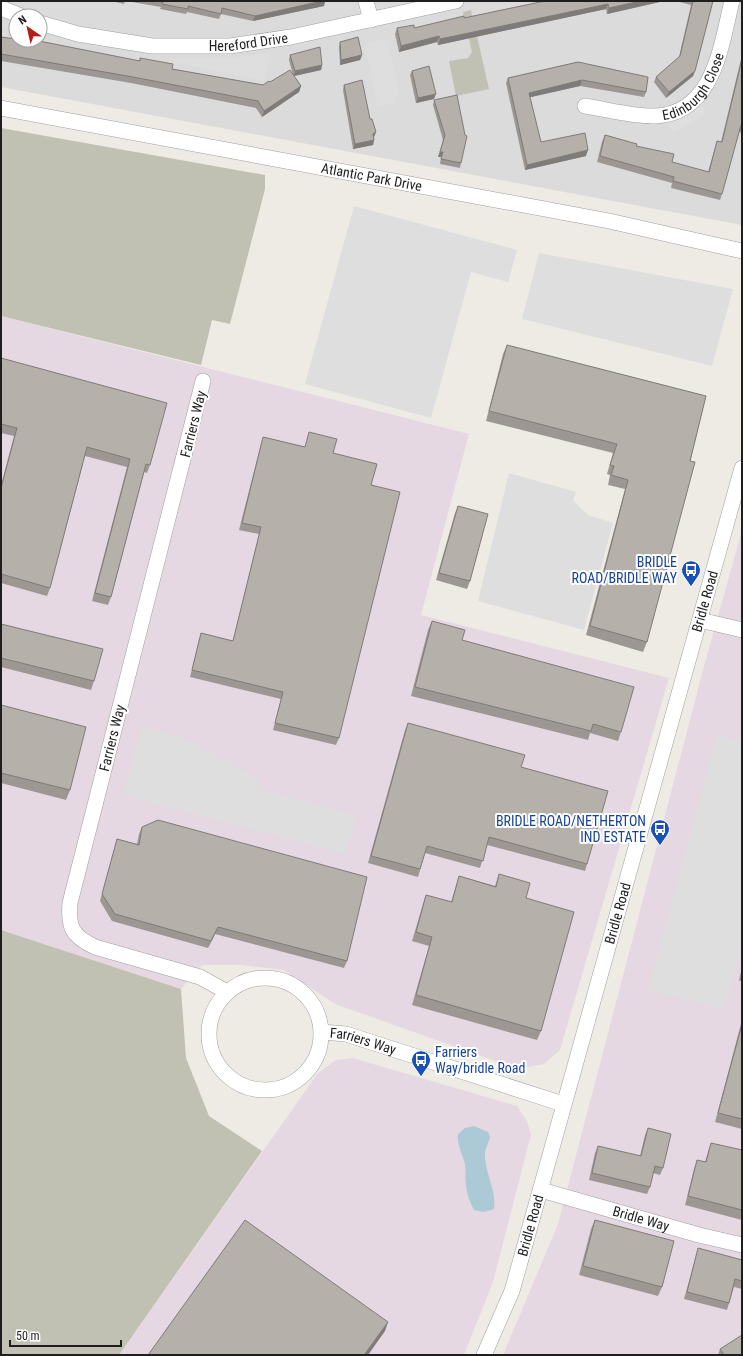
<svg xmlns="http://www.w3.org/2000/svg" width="743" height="1356" font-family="'Roboto Condensed',sans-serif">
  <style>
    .residential { fill: #dcdbdb; fill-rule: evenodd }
    .industrial { fill: #e6d8e3 }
    .construction { fill: #c0c1b2 }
    .parking { fill: #dedede }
    .water { fill: #abcad6 }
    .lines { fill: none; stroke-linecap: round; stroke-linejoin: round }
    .minor-casing { stroke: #9f9f9f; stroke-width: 16 }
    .minor { stroke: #fff; stroke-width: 15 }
    .wall { fill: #9d9793 }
    .shaded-wall { fill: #7f7b78 }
    .building { fill: #b6b0ab; stroke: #7f7b78 }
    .labels { text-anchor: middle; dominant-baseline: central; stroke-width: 4; stroke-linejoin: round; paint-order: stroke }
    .street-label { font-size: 14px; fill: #1e1e1e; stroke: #fff }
    .transit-label { font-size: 14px; fill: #164399; stroke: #fff; text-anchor: end }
  </style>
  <rect width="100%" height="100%" fill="#eeebe5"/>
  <path class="residential" d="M1,1H742V225L1,87ZM16,16H40V40H16Z"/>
  <path class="industrial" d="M1,316L469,434L421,615L669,678L560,1050L544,1064L518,1069L335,1004L284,970L241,965H202L181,989L1,930Z
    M742,530V1355H503L558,1224L703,670Z
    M353,1058L517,1106L527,1121L531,1135L493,1282L464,1355H119L318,1073L336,1060Z"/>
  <path class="construction" d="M471,10L489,89L456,96L449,61L468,58L472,52L463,12Z
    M1,128L265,175V189L230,324L212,320L201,365L1,316Z
    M1,930L181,989L186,1058L209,1116L262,1151L119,1355H1Z"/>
  <path class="parking" d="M1,22L16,28V31L1,28Z
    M387,39L400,96L394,97L395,103L378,107L365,44Z
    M270,53L264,81L174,62V58H232Z
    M701,102L706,114L684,127L672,132L666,121Z
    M354,206L517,250L508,282L471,272L431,418L305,384Z
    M539,253L733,289L712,366L522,319Z
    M509,473L576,492L573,501L588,515L613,523L584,630L478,601Z
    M142,726L183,738L259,779L257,789L356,815L346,854L123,795Z
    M717,735L742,742V944L724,1010L648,990Z"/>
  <path class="water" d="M474,1126L488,1132L490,1137C489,1142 486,1147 485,1152C484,1172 497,1190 494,1209L483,1212L474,1210C470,1203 467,1195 466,1186C465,1179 466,1172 465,1164C462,1153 457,1145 458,1134L465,1128Z"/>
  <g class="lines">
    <defs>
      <g id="minor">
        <path d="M366,1L371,20"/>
        <path d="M1,8L21,16"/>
        <path id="s1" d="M40,23L78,34L152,46H230L291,37L456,1"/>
        <path id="s2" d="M585,106C606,109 634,117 655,116C714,114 721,45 732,1"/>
        <path id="s3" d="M1,108L609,221L742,251"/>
        <path d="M203,381L70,903C68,928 72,936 95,947L200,977L227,992"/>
        <path d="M700,620L742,630"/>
        <circle cx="265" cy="1034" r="56"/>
        <path id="s4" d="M322,1032L346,1034L563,1104"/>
        <path id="s5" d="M541,1190L699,1235L742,1245"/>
        <path id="s6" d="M484,1355L512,1291L742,468"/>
      </g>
    </defs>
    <use href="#minor" class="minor-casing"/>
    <use href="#minor" class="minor"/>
  </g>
  <path class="wall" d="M111,1H125L124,4Z
    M126,1H325L324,6L253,21L221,14L219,19L187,12L186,14L160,9L161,7Z
    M545,1H664L607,14L606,9L438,45L437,42L399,52L395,34L397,28H414L464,18Z
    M676,1H713L695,71L693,76L666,98L654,82L656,77L679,57L691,5Z
    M1,37L25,41V40H34L139,61L140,58L172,69L263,85L293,75L289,60L290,55L322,65L321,70L294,76L301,86L299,92L262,117L256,108L131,83L1,61Z
    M340,42L362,55L360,60L340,65L339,47Z
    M742,55V133L739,132L722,194L720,200L671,188L672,183L597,162L602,142L605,135L636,146L672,162L708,172L717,141L721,142Z
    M578,62L646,92L644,97L580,86L530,97L541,142L586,156L525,170L506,83L508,78Z
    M412,71L434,99L416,103L410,75Z
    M344,85L370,119L376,132L374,137V140L373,145L353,149L343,90Z
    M434,100L461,163L460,168L440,164L441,157H438L443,140L433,105Z
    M507,345L706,396L647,642L643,652L586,635L625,489L608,485L610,475L607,474L613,453L486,421L503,354Z
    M1,359L150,465L147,473L144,472L111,597L108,605L92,601L127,467L85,456L50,588L47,596L1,583V485L14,436L1,433Z
    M309,432L371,485L339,738L336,745L273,730L281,699L190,677L199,640L201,633L233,641L259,534L239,530L261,444L263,437L305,447Z
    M458,506L470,581L467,589L436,580L455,513Z
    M432,621L462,640L621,732L618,741L590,733L588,740L411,696L428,630Z
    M1,624L94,681L91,690L1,667Z
    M1,705L70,790L66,800L1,783Z
    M408,723L521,767L587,864L585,871L487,845L480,868L425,853L418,877L368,863L405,730Z
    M142,827L347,961L344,968L215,934L208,948L112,921L100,901L115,846L117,839L137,844L139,834Z
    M499,874L526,898L541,1031L537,1040L412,1005L429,946L412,941L423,904L426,895L451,902L459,876L495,886Z
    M742,968V982L739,980Z
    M742,1020V1129L715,1122Z
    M648,1128L663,1168L660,1175L653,1173L650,1187L647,1194L589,1180L595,1153L598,1146L640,1156L645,1135Z
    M711,1143L742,1150V1220L685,1205L694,1169L697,1160L705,1162L708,1152Z
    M595,1220L662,1287L658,1296L579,1275L591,1229Z
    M698,1248L742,1260V1289L734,1287L727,1310L684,1299L696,1256Z
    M720,1349L742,1355H718Z"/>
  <path class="shaded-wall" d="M322,1H325L324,6L253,21L255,16Z
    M641,1H664L607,14L609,8Z
    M608,4L606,9L438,45L440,39Z
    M439,36L437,42L399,52L401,46Z
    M362,55L360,60L340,65L341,60Z
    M322,65L321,70L294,76L295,71Z
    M695,71L693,76L666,98L669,92Z
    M582,80L580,86L527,98L529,93Z
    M301,86L299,92L262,117L264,111Z
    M436,94L434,99L416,103L418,98Z
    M376,132L374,137L371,138L373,134Z
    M374,140L373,145L353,149L355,144Z
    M588,150L586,156L525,170L527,165Z
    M440,152H443L441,157H438Z
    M218,927L215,934L208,948L211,941Z
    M388,1322L385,1331L368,1355H364Z"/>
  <path class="building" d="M157,1H322L255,16L222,8L221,14L188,6V9L162,4L163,2Z
    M545,1H641L609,8L608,4L440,39L439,36L401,46L397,28L414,25V28L464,16V18Z
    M693,1H713L695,71L669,92L656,77L680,56Z
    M1,37L16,39V40L25,41V40H34L140,61V58L173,64L172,69L263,85L269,81L270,82L290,70L301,86L264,111L258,101L133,77L1,54Z
    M358,37L362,55L341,60L340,42Z
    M320,47L322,65L295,71L290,55Z
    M742,59V125H741L722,194L673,181L674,177L600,156L605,135L637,144L636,146L674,154L672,162L709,172L717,141L722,142Z
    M578,62L648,77L646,92L582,80L529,93L541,142L585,133L588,150L527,165L508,78Z
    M429,66L436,94L418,98L412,71Z
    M362,80L370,119H372L376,132L373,134L374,140L355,144L344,85Z
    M457,95L465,135L467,136L461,163L441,159L443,152H440L445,135L434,100Z
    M507,345L706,396L690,461L695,462L647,642L590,626L628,480L611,475L614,466L610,465L617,444L489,411Z
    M1,358L167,403L150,465L146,464L111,597L95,593L130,459L87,447L50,588L1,574V488L17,428L1,424Z
    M309,432L337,439L333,453L377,464L371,485L400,492L339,738L275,723L283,692L192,670L201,633L233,641L261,527L242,523L263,437L305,447Z
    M458,506L488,514L470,581L439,573Z
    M432,621L465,630L462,640L634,687L621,732L593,724L591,731L415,687Z
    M1,624L103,649L94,681L1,658Z
    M1,705L86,727L70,790L1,773Z
    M408,723L525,755L521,767L608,791L587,864L489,837L483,861L427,846L420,869L371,856Z
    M158,820L367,877L347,961L218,927L211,941L115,914L102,894L117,839L139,845L142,827Z
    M499,874L530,883L526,898L574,912L541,1031L416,995L432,937L416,932L426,895L452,902L459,876L496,887Z
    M742,1024V1119L718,1113Z
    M648,1128L671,1134L663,1168L655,1166L650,1187L592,1173L598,1146L641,1156Z
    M711,1143L742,1150V1210L688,1196L697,1160L706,1162Z
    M245,1220L388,1322L364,1355H148Z
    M595,1220L674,1241L662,1287L583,1266Z
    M698,1248L742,1260V1281L735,1279L729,1303L687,1292Z
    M742,1335V1355H724L720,1349Z"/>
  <defs>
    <symbol id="bus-pin" viewBox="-11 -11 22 30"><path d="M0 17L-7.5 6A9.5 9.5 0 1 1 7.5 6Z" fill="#1a4fb4" stroke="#fff"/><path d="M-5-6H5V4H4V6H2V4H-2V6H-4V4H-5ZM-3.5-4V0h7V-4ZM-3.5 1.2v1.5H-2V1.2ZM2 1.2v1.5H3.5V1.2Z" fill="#fff"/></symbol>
  </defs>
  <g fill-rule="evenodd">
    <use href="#bus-pin" x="680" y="559" width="22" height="30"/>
    <use href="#bus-pin" x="649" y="818" width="22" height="30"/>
    <use href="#bus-pin" x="410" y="1049" width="22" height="30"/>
  </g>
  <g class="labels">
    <g class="street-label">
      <text stroke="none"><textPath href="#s1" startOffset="211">Hereford Drive</textPath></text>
      <text stroke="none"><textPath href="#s2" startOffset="123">Edinburgh Close</textPath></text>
      <text stroke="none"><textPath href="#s3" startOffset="377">Atlantic Park Drive</textPath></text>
      <text transform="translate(193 424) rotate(-76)">Farriers Way</text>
      <text stroke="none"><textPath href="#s6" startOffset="786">Bridle Road</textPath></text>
      <text transform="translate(112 738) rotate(-76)">Farriers Way</text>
      <text stroke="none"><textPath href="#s6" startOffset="462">Bridle Road</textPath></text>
      <text stroke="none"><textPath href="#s4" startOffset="42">Farriers Way</textPath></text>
      <text stroke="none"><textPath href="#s5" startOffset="104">Bridle Way</textPath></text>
      <text stroke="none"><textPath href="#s6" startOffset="138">Bridle Road</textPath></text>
    </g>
    <g class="transit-label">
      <text x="677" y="562">BRIDLE<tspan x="677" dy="16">ROAD/BRIDLE WAY</tspan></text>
      <text x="646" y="821">BRIDLE ROAD/NETHERTON<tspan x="646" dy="16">IND ESTATE</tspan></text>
      <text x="435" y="1052" text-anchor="start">Farriers<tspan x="435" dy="16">Way/bridle Road</tspan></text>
    </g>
  </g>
  <rect width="743" height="1356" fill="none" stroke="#1e1e1e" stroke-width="4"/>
  <g transform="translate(28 28) rotate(326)"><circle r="19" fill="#ffffff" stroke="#a5a5a5"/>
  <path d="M0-3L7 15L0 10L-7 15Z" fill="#b31e19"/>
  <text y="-6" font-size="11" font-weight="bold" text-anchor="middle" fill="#1e1e1e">N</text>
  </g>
  <path d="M10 1340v6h111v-6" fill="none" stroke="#1e1e1e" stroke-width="2"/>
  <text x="16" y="1340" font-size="12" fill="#1e1e1e" stroke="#ffffff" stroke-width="3" paint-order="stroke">50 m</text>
</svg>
